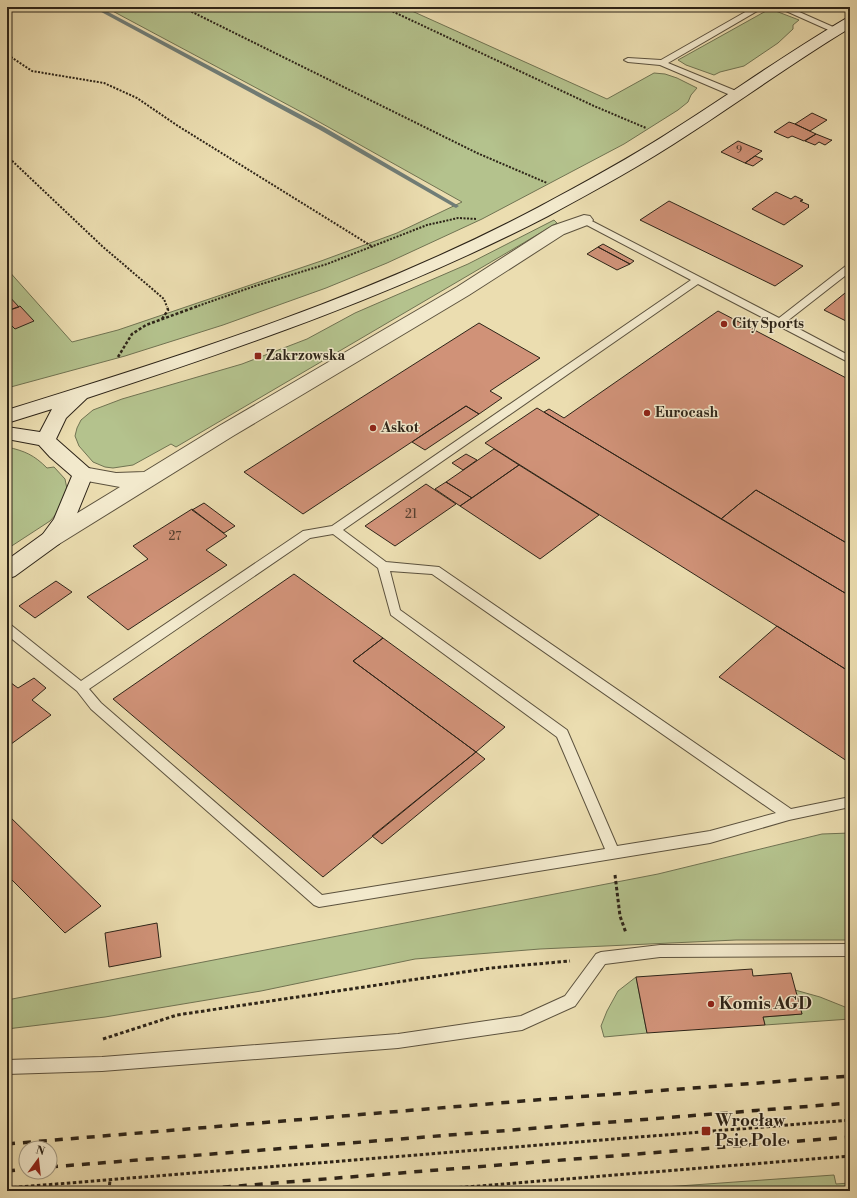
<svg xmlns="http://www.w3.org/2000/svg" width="857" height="1198" font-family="'Libre Bodoni',serif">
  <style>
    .green { fill: #b4c28d; stroke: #707352 }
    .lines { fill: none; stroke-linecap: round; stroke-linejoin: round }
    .stream { fill: #707d77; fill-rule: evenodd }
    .building { fill: #d09278; stroke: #2d2418 }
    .lane-casing { stroke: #5c523e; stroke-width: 2 }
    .street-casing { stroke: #5c523e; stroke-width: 2 }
    .secondary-casing { stroke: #2d2418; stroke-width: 2 }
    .path-far2 { stroke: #2d2418; stroke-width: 2; stroke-dasharray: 2 1.5; stroke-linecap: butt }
    .path-far1 { stroke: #2d2418; stroke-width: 2.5; stroke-dasharray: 3 2; stroke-linecap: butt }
    .path { stroke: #2d2418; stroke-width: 3; stroke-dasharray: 3.5 2.5; stroke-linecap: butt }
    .lane { fill: #f2e9cc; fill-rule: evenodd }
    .street { fill: #f2e9cc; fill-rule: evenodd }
    .secondary { fill: #f2e9cc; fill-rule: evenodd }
    .rail { stroke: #2d2418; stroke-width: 3.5; stroke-dasharray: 8 8; stroke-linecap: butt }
    .poi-dot { fill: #8f2418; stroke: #f2e9cc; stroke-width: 1.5 }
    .labels { text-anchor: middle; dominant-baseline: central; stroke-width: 3; stroke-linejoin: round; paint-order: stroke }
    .far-number-label { font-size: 10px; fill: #564030 }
    .number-label { font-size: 12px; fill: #564030 }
    .poi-label { font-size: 14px; font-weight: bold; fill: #2d2418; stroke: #f2e9cc; text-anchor: start }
    .near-poi-label { font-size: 17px; font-weight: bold; fill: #2d2418; stroke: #f2e9cc; text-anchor: start }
  </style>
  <rect width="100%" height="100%" fill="#ebddb0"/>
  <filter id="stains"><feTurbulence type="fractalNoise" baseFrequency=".005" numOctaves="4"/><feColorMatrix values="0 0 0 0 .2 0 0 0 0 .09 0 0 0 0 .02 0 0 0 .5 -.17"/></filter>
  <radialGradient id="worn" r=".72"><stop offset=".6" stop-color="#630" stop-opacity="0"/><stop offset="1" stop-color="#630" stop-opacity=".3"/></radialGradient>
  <path class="green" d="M105,7H403L607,99L654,73L665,74L677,78L697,88L691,95L688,102L678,110L624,144L482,219L387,263L326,288L223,325L125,356L7,388V269L72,342L118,330L321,261L397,233L462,202L305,114Z
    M773,10L799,20L793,25V29L778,43L744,66L720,72L714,75L686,65L678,60L766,11Z
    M554,220L557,223L520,245L176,447L171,444L133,465L113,468L105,467L93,462L79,446L75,436L77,428L81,420L93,410L122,399L242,364L307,339L355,313L468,264Z
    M7,447C25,451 34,455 47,468L54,467L65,479L67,489L59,511L50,521L7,549Z
    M850,833V940H736L540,949L415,959L261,991L105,1017L7,1029V1000L658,874L822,834Z
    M636,977L647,1033L604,1037L601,1026L607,1011L618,991Z
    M795,990L820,997L850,1009V1019L765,1025L763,1017L802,1014Z
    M834,1175L836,1184L850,1183V1191H608Z"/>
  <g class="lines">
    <path class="stream" d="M92,7H99L324,127L459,206L456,208L454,207L320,130Z"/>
  </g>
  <path class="building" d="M812,113L827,120L810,131L795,124Z
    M789,122L795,124L816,134L804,141L792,136L788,138L774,132Z
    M816,134L831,140H832L825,145L819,142L815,145L805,141Z
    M738,141L762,151L745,163L721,152Z
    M755,156L763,159L753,166L745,163Z
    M776,192L791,199L795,196L803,200L800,201L809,205L808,206L809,207L784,225L752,209Z
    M669,201L803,266L775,286L640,220Z
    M603,244L634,261L630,264L598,247Z
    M598,247L630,264L617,270L587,254Z
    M850,289V323L824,310Z
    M7,294L19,307L7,311Z
    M20,306L34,321L15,329L7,321V311Z
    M718,311L850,380V545L756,490L721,519L544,412L549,409L564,418Z
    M479,323L540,358L490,391L502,398L479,414L466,406L303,514L244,472Z
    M466,406L479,414L425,450L412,442Z
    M537,408L850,596V672L485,443Z
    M494,449L519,465L472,498L446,482Z
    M466,454L477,460L463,470L452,463Z
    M519,465L599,515L540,559L460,506Z
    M446,482L472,498L460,506L435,489Z
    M426,484L456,504L395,546L365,526Z
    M756,490L850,545V596L721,519Z
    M204,503L235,526L224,533L192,510Z
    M192,509L227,536L206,550L227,565L128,630L87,597L148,559L133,546Z
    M294,574L383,638L353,661L476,752L323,877L113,699Z
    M56,581L72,592L35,618L19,606Z
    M777,626L850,672V763L719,677Z
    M383,638L505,727L476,752L353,661Z
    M34,678L46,688L32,700L51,715L7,747V680L18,688Z
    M476,752L485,759L382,844L372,836Z
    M7,814L101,906L65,933L7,875Z
    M157,923L161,957L109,967L105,933Z
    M752,969L753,976L791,973L802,1014L763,1017L765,1025L647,1033L636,977Z"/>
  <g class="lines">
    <defs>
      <path id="lane" d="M754,7H764L668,63L741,93L742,95L741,97H735L660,65L628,62L624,60L628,58L661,60Z
        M777,7H788L840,30L836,32H833Z
        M584,217L779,318L847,265L850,264V272L786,322L850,356V363L698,284L343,530L386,562L439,567L791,809L850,797V807L789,820L710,843L319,907L314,905L91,709L77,691L7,635V624L11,625L81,681L303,531L332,526L691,280L581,222L579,220ZM333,534L378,568L391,615L557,737L605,849L322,895L101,703L89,689L310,538ZM390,571L432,574L776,813L710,831L617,846L567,730L400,610Z
        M850,944V956L660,957L605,964L575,1006L522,1030L398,1048L102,1071L7,1074V1060L102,1057L398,1034L521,1016L565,996L596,954L601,952L660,945Z"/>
      <path id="street" d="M584,215L590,216L593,220L590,224L564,234L469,295L233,436L59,544L51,546L43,544L40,539L43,534L120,487L76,479L73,474L76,469L83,467L116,473L144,472L219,426L457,287L552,226Z"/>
      <path id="secondary" d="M850,18V28C795,61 743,99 689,134C644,164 596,190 548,216C401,292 244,347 87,398L66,418L56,439L90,469L93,474L74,521L59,544L15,576L7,579V560L43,534L54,519L72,476L50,457L39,445L7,439V427L40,432L52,409L7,423V410C188,354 371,296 539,207C585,182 632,157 676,128C733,92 787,53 845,19Z"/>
    </defs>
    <use href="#lane" class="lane-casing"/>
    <use href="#street" class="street-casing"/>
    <use href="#secondary" class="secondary-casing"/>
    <path class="path-far2" d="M182,7L477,153L547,183
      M383,7L594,106L646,128
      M8,55L32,71L104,83L137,98L178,126L373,247
      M7,156L102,246L164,299L167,307
      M195,307L255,286L327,264L427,225L458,218L477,219"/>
    <path class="path-far1" d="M162,319L168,310L167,306
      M118,357L132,334L146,325L198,306"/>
    <path class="path" d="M615,875L620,916L626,933
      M103,1039L177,1015L491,968L570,961
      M7,1188L850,1120
      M109,1191L110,1180
      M417,1191L850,1156"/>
    <use href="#lane" class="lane"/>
    <use href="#street" class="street"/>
    <use href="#secondary" class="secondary"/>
    <path class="rail" d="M7,1144L523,1101L850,1076
      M50,1167L850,1103
      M7,1171L26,1169
      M175,1191L850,1137"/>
  </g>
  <g class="poi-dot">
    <circle cx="724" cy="324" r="4"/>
    <rect x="254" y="352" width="8" height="8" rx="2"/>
    <circle cx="647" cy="413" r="4"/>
    <circle cx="373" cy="428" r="4"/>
    <circle cx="711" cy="1004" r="4"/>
    <rect x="701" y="1126" width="10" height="10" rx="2"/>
  </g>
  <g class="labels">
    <g class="far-number-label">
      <text x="739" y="150">9</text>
    </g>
    <g class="number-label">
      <text x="411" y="514">21</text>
      <text x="175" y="536">27</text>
    </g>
    <g class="poi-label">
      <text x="732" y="324">City Sports</text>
      <text x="266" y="356">Zakrzowska</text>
      <text x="655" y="413">Eurocash</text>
      <text x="381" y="428">Askot</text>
    </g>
    <g class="near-poi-label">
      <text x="719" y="1004">Komis AGD</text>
      <text x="715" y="1121">Wrocław<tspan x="715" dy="20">Psie Pole</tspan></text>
    </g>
  </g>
  <rect width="857" height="1198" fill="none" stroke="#ebddb0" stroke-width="24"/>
  <rect x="8" y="8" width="841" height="1182" fill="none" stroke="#2d2418" stroke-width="2"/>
  <rect x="12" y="12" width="833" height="1174" fill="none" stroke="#2d2418"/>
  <g transform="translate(38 1160) rotate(15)"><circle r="19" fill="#f2e9cc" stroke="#a39a84"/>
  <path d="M0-3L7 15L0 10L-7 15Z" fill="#8f2418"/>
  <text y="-6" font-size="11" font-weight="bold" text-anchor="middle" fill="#2d2418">N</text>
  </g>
  <rect width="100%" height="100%" filter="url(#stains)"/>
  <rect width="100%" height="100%" fill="url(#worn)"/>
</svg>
